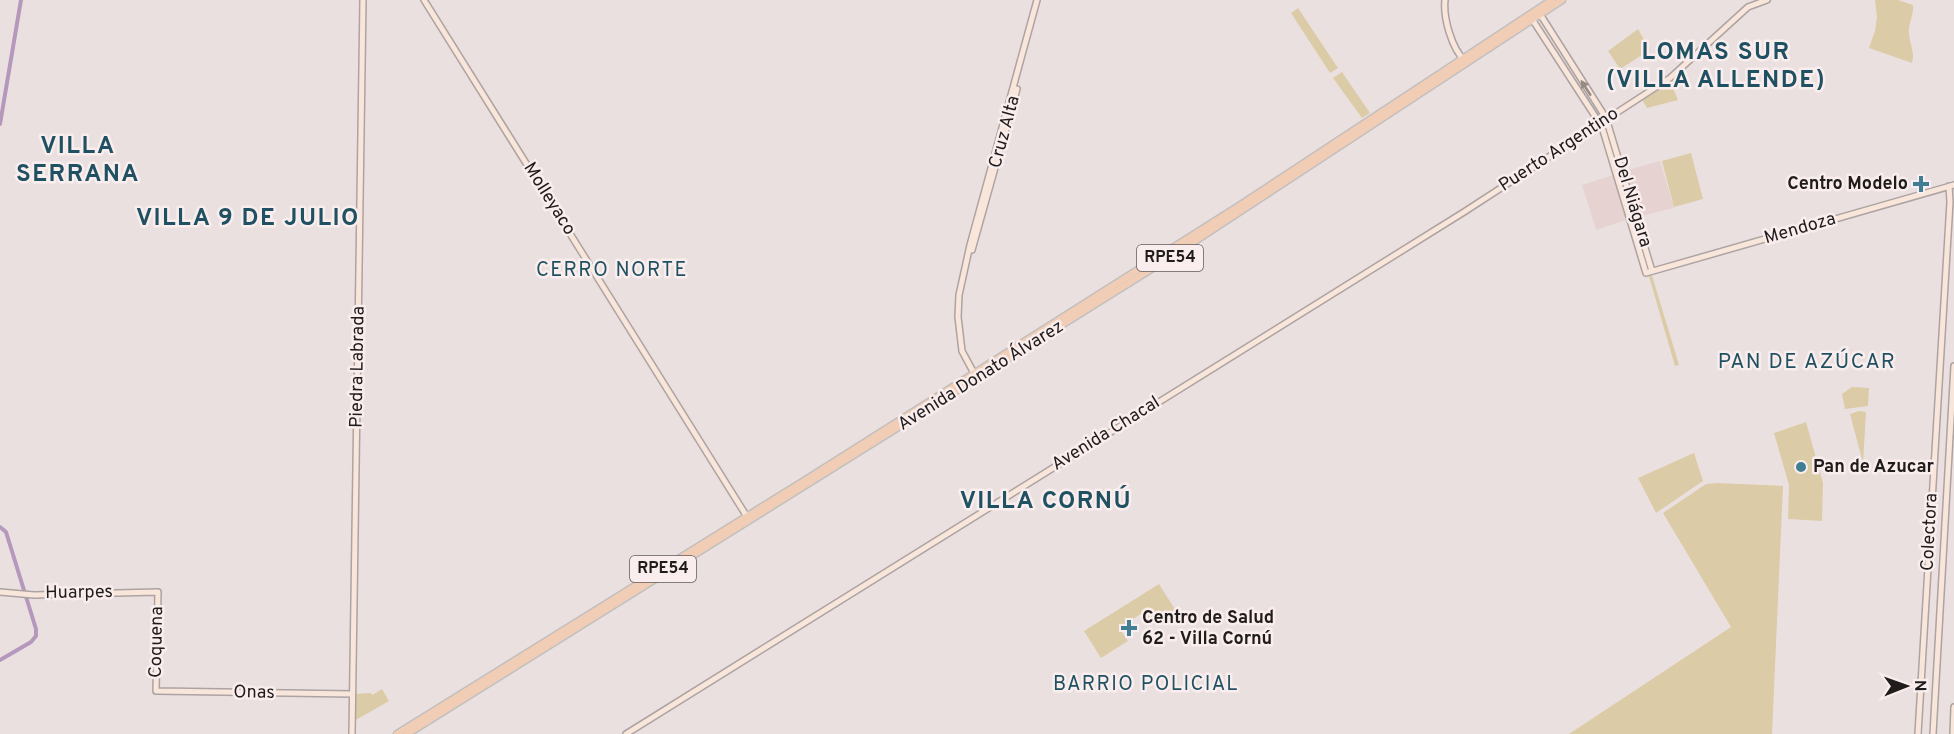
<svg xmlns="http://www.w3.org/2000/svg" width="1954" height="734" font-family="Overpass,sans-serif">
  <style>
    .built { fill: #e6d2d1 }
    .green { fill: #dccba7 }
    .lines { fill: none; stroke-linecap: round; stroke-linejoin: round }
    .canal { stroke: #b599bd; stroke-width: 4 }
    .secondary-casing { stroke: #ada3a2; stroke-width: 8 }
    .primary-casing { stroke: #c1bfbf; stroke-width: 9 }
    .secondary { stroke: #f8e6da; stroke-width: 5 }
    .primary { stroke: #f2cdb5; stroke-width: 6 }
    .oneway { fill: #978b84 }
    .poi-dot { fill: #407e93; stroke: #f9eeed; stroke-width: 2 }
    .labels { text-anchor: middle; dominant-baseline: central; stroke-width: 5; stroke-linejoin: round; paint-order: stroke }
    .shield { fill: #f9eeed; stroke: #615b5b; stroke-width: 1.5 }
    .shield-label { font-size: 16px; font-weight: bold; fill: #201c1c }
    .street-label { font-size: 18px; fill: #201c1c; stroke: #f9eeed }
    .poi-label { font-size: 18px; font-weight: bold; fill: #201c1c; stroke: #f9eeed; text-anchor: start }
    .neighbourhood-label { font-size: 20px; letter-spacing: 1.5px; fill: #1f5162; stroke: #f9eeed }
    .quarter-label { font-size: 21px; letter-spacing: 1.5px; fill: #1f5162; stroke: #f9eeed }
    .district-label { font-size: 24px; font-weight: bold; letter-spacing: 1.5px; fill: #1f5162; stroke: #f9eeed }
  </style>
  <rect width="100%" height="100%" fill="#ebe0e0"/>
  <path class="built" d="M1660,161L1674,208L1638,217L1624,171Z
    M1616,174L1629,219L1596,230L1582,185Z"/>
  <path class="green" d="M1875,0H1898L1913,5C1914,15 1908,24 1909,34C1910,45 1915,52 1912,63L1869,48L1875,31L1877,17Z
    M1298,8L1338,68L1330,73L1291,13Z
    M1638,29L1650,50L1620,69L1608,51Z
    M1342,72L1370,113L1362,118L1333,78Z
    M1670,81L1678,100L1647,108L1641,98Z
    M1691,153L1703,199L1674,207L1662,161Z
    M1651,272L1679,365L1675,366L1648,273Z
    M1852,387L1869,388L1868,406L1845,409L1842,394Z
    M1859,411L1866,412L1863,463L1850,414Z
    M1806,422L1823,483L1822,521L1788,519L1789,485L1774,433Z
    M1694,453L1703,481L1656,513L1638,478Z
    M1717,483L1783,486L1772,734H1569L1731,627L1663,513L1706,484Z
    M1159,584L1176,611L1154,625L1144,612L1119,628L1128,641L1101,658L1084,631Z
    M382,689L389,701L354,721L355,694L371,693L372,695Z"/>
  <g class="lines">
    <path class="canal" d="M0,124L21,0
      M0,527L6,532L36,629V636L31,642L0,660"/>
    <defs>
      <path id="secondary" d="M424,0L749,520
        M1445,0C1443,18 1452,49 1465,61
        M1536,15L1540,14L1606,118L1652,271
        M1534,16L1532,19L1602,127L1646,273L1954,185
        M972,250L1017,89
        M976,377L962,351L958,317L959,295L970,245L1037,0
        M0,592L34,595L158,592L156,691L352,694
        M352,734L363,0
        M626,734L1464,212L1670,78L1748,7L1767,0
        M1918,734L1950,202L1949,186
        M1933,734L1954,366
        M1953,734L1954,707"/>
      <path id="primary" d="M397,734L804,481L1239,206L1552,0
        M407,734L1172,256L1562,0"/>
    </defs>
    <use href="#secondary" class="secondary-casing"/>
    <use href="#primary" class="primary-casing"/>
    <use href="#secondary" class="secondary"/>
    <use href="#primary" class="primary"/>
  </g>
  <defs><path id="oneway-solid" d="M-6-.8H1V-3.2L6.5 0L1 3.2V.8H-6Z" transform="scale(1.5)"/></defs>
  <use class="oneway" href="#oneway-solid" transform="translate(1586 88) rotate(-123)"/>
  <g class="poi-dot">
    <path d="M1918 175h6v6h6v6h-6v6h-6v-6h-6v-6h6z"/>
    <circle cx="1801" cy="467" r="6"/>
    <path d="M1126 619h6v6h6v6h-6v6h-6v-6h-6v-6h6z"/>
  </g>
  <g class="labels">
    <g class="shield">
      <rect x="1137" y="245" width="66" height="26" rx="4.5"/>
      <rect x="630" y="556" width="66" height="26" rx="4.5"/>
    </g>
    <g class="shield-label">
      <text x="1170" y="258">RPE54</text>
      <text x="663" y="569">RPE54</text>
    </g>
    <g class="street-label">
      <text transform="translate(1005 132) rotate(-75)">Cruz Alta</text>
      <text transform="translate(1559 150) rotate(-33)">Puerto Argentino</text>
      <text transform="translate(549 199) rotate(58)">Molleyaco</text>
      <text transform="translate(1632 202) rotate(73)">Del Niágara</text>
      <text transform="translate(1800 229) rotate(-16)">Mendoza</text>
      <text transform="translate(358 367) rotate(-89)">Piedra Labrada</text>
      <text transform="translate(981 376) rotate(-32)">Avenida Donato Álvarez</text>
      <text transform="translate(1106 434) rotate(-32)">Avenida Chacal</text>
      <text transform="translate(1930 532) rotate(-87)">Colectora</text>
      <text transform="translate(79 593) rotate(-1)">Huarpes</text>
      <text transform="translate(157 642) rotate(-89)">Coquena</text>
      <text transform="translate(254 693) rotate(1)">Onas</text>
    </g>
    <g class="poi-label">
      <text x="1908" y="184" text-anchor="end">Centro Modelo</text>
      <text x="1813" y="467">Pan de Azucar</text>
      <text x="1142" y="618">Centro de Salud<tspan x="1142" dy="21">62 - Villa Cornú</tspan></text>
    </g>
    <g class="neighbourhood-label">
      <text x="612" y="271">CERRO NORTE</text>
      <text x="1146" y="685">BARRIO POLICIAL</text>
    </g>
    <g class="quarter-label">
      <text x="1807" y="362">PAN DE AZÚCAR</text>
    </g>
    <g class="district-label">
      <text x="1716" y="53">LOMAS SUR<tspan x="1716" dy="28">(VILLA ALLENDE)</tspan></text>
      <text x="78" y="147">VILLA<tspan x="78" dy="28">SERRANA</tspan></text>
      <text x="248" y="219">VILLA 9 DE JULIO</text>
      <text x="1046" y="502">VILLA CORNÚ</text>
    </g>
  </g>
  <g transform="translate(1906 686) rotate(89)" stroke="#f9eeed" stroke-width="4.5" paint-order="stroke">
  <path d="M0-4.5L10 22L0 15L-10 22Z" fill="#201c1c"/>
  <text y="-9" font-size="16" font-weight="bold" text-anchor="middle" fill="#201c1c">N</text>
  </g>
</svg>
